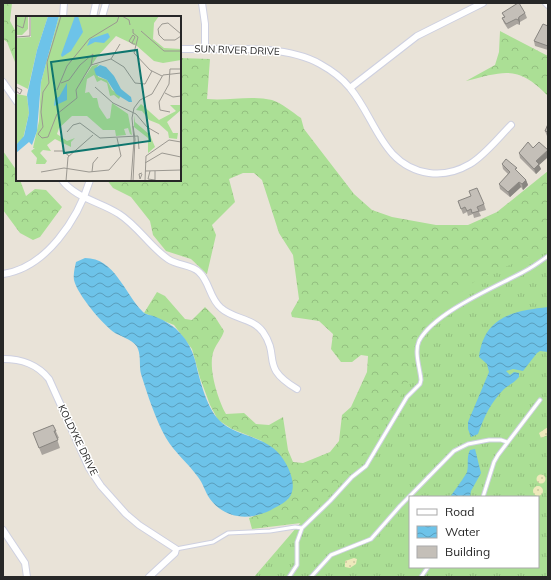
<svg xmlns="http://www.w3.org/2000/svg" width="551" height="580" font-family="Mulish,sans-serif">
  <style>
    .grass { fill: url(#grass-tufts); fill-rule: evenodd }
    .forest { fill: url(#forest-crowns) }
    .sand { fill: url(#sand-dots) }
    .water { fill: url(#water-waves) }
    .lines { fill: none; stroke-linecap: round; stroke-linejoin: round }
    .service-casing { stroke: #ced0e0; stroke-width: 5 }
    .minor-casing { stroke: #ced0e0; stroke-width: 8 }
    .service { stroke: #fff; stroke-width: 3 }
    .minor { stroke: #fff; stroke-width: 6 }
    .wall { fill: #a9a49e }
    .shaded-wall { fill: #898681 }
    .building { fill: #c4bfb8; stroke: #898681 }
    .labels { text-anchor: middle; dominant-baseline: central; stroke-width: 3; stroke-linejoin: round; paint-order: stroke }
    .street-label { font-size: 10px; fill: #272727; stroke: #fff }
    .inset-road { fill: none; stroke: #9b9891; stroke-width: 1 }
    .view { fill: #0f766e; fill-opacity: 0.15; stroke: #0f766e; stroke-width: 2 }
    .inset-edge { fill: none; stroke: #272727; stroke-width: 2 }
  </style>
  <defs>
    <pattern id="grass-tufts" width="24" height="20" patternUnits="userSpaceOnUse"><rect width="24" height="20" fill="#abdf95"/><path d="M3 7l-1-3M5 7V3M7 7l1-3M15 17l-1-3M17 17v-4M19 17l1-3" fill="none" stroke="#93bf80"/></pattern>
    <pattern id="forest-crowns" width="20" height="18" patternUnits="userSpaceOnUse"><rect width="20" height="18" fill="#abdf95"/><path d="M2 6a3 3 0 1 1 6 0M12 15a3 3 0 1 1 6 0" fill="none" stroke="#93bf80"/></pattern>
    <pattern id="sand-dots" width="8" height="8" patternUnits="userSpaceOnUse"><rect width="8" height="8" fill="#eee9bb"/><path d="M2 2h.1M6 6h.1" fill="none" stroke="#ccc8a1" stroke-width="1.8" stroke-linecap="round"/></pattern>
    <pattern id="water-waves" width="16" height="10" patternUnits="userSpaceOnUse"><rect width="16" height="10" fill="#6dc3e9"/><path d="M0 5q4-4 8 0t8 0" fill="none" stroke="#5a9ebd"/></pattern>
  </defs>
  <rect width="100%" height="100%" fill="#e9e3d8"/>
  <path class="grass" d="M548,235V577H254L357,457L408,344L441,292ZM410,497H538V567H410Z"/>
  <path class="forest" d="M3,3H12L10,21L17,34V67L7,42L3,39Z
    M500,31L548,56V96C518,65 505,71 466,81L495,65L499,52Z
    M180,58L210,59L207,99C229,101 250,95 272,100C282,103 292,112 301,118L304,129L354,194L372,210L392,217L436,225H468L497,212L548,171V243L531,255L475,281L445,305L417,336L411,357L413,369L409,380L388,420L361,462L317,508L301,523L252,529L249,518L270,510L288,499L262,441L232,429L218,420L210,405L200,378L192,349L174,325L144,313L157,292L165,296L185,319L192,320L205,307L215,317L224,331C222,338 217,343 214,350C207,366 218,400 226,414L244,413L256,424L269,425L283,417L288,450L293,462L303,463L330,452L339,441L342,415L351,407L367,372L368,356L361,355L352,362H341L331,349L333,334L319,321L292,317L291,313L299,299L293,255L279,233L262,180L254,173H243L229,179L235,202L212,225L216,235L207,274L191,259L166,251L153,235L150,221L131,197L113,188L107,180H180Z
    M3,151L17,171V180H20L26,196L35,189L46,190L62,207L40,237L33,240L20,233L3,210Z"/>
  <path class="sand" d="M548,427V435L541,438L539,433Z
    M536.5 479a4.5 4.5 0 1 1 9 0a4.5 4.5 0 1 1-9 0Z
    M533 491a5 5 0 1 1 10 0a5 5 0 1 1-10 0Z
    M354,558L357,559L356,564L350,568L345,567V561Z"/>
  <path class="water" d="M85,258C115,258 124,293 143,312C146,315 151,315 156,317C176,325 189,339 195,360C199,377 206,407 219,420C233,435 257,435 273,448C285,457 300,484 289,498C285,503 276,507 271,510C249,521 225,519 210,499C205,492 203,483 198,477C188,463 175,453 166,438C155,418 148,396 141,374C139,366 141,357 138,349C136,341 122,337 115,333C103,325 77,294 74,280C73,274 75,267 76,262Z
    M548,307V352L540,351L537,353L523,371L513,369L506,371L510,375L514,372L519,373V377C515,382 509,385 504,389C491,402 484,417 478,434L471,437L468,429V422L489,372L487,364L479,357C484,316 514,311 548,307Z
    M475,449L481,473L471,491L470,497H450C453,493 466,475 467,472C469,465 466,458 470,450Z"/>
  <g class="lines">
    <defs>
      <path id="service" d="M483,497L494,462L498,455L540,400
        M176,549L213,542L228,533L270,531L295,527L302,528
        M289,577L297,565V542L302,528L330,501L352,477L366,466L407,397L420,384L421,380C420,368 414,352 419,341C434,312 498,286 525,271C533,267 541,261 548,256
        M311,577L331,555L371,539L400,506L454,451L468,444L489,440H501L507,442
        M421,577L428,567"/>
      <path id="minor" d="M202,3L205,24V49
        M546,3L548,5
        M63,17L64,3
        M93,17L96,3
        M102,17L106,3
        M180,49C222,50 283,43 320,64C331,70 342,78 350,88C376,119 382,166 429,173C443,175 458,171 470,164C485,155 498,138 511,125
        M3,82L17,102
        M350,88L417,36L483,3
        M62,180C75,198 101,202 119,214C138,226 150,247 168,259C178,266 191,264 199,272C210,282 209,298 221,308C233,319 253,318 263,332C281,358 259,366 297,389
        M3,274C46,268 78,219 90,180
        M3,359C22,359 37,364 49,379L89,468L101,486L126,514L139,525L176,549L175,553L149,577
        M3,530L25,563L27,577"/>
    </defs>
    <use href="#service" class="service-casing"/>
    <use href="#minor" class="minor-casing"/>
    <use href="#service" class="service"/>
    <use href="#minor" class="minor"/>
  </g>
  <path class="wall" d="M502,13H525L527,18L520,22V25L517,24L508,29L504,23L502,18L504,17Z
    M548,26V50L535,46L534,41Z
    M548,124V136H547L545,131Z
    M533,148L548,150V157L539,165L541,169L536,174L520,158L519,153Z
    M502,164L518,172L526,180L528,185L523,190L521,187L510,197L500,189L499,184L508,174L503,169Z
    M458,201L484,204L486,210L479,212L481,216L474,218L473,214L468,216L467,212L463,214Z
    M53,425L59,438L57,439L60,448L42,455L33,433Z"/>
  <path class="shaded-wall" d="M519,17L520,22V25L518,20Z
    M548,150V157L539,165L541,169L536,174L534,169L536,161Z
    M526,180L528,185L523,190L522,184Z
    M519,182L521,187L510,197L508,192Z"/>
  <path class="building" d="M518,3H519L525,13L519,17L518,20L516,19L506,24L502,18L505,17L502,13Z
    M543,24L548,26V46L534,41Z
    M548,124V132L545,131Z
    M528,142L533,148L539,142L548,150L536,161L539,164L534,169L519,153Z
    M506,159L517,168L515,169L526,180L522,184L519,182L508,192L499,184L510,172L502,164Z
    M477,188L484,204L477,207L479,211L472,213L471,209L467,211L465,207L461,209L458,201L471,196L469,191Z
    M53,425L56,431H54L58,440L39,448L33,433Z"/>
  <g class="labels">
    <g class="street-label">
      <text transform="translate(237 50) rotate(2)">SUN RIVER DRIVE</text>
      <text transform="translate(78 440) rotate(64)">KOLDYKE DRIVE</text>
    </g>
  </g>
  <g transform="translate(16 16)">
    <rect width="165" height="165" fill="#e9e3d8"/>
    <path d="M0,0H12V13L6,19H0ZM43,0H143L138,7L137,23L148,32L165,33V44L147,47L138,45L121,30L100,20L81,41L68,61L63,80L36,118L23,133L17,132L23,105L25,66Z" fill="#abdf95"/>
    <path d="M15,0H32L21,34L12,73L0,67V22L15,21ZM83,48L81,51L82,61L91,64L96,74L105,79L103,83L98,79L94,80L91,67L85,64L81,66L78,59L71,63L69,77L73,76L77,82H81L83,91L91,103L94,102L96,87L112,98L116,119L114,118L112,112L108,113L110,119L100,120L99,114H87L71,100H56L43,112L41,118L51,125L59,122L55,126V131L39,123L31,129L35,135L27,134L24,137L31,145L29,148H20L21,142L15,135L30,124L42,100L61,82L64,68L76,50ZM1,78L11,80L13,97L7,123L0,129ZM125,88L143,104L160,95L154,89H165V94L151,106L157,117H162L161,123L153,122L152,116L143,108L133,104L126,95L120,94ZM118,99L119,106L134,119L139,131L132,137V122L118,111Z" fill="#abdf95"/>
    <path d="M32,0H43L25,66L21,115L16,129L13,126L0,137V129L8,120L13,97L11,79L21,34ZM59,0H62L67,16L55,35L46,41L45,39ZM92,17L94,21L88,27L79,26L71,30L74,23ZM84,49L90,51L98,60L105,73L115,81L116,86H113L100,78L91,64L80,59L78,53ZM51,67V84L38,90L39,82L43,81Z" fill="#6dc3e9"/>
    <path class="inset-road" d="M45,0L31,46L33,67L27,76L25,96L27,111L22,118L26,122L32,121L41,98L61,82L60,74L75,49L77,38L64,49L53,64L45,67M106,0L113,4L114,9M0,9L7,12L10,0M117,13V17L122,21L118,37L134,54L146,60M125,15L148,35H165M165,18L152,7L146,8L142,13L143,19L148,24H159L165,20M0,21L14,20V0M116,27L119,21L117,19L113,25L114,26L117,28H119M104,28L95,43L108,51L119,67L129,68L136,55M75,49L95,43M0,71L6,74L4,78L0,75M79,71L97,87L120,98L131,111L143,118M41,74L51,50L73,23L101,6L103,0M149,77L157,81L165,80M154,96L144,94L143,86L153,68L154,53H165M117,110L119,123L117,165M51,116L57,109L64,107L84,122L122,120L123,133M38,135H47L53,140M129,147L146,137L165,141M129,155L165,154M134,155L132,163L139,164V155M25,156L48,152L73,156L93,154L105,140L101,122M76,156L77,147L82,141M126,158L124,163L123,158L126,157M50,165L52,141L77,119M115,165L118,124L116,102L118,92L124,84L136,78L147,59L165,57M129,165L130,140L153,124L165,126"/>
    <path class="view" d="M121,34L134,125L48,137L35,46Z"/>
    <rect width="165" height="165" class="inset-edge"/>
  </g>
  <rect width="551" height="580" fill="none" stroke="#272727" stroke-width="8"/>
  <rect x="409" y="496" width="130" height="72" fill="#ffffff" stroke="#a9a9a9"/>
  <rect x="417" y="509" width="20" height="6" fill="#ffffff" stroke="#a9a9a9"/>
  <text x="445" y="516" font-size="12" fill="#272727">Road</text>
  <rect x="417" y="526" width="20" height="12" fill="url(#water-waves)" stroke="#a9a9a9"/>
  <text x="445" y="536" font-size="12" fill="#272727">Water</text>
  <rect x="417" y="546" width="20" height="12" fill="#c4bfb8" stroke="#a9a9a9"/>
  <text x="445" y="556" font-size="12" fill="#272727">Building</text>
</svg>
